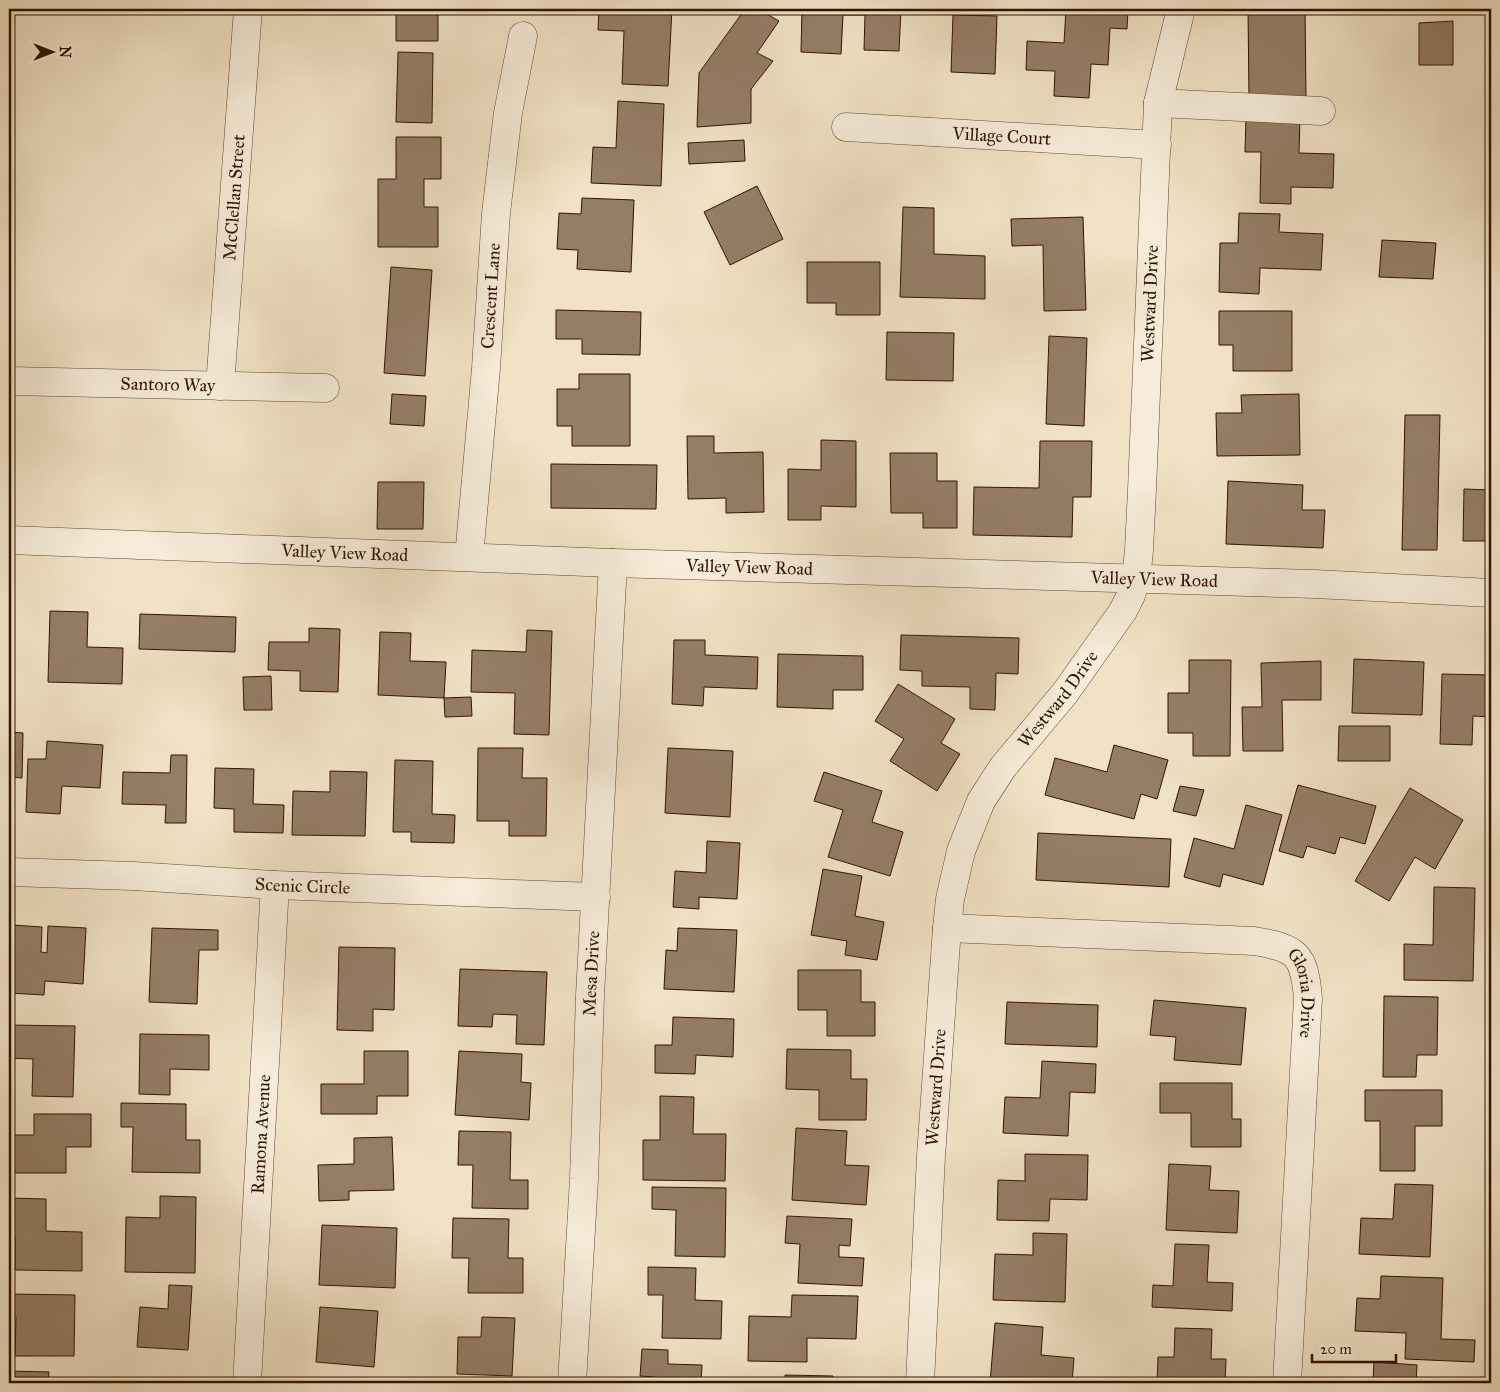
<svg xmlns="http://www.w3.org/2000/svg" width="1500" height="1392" font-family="'IM FELL Great Primer',serif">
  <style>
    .building { fill: #957e67; stroke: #321202 }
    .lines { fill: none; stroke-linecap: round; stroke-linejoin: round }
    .minor-casing { stroke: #624633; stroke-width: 29 }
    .minor { stroke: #f6ecd9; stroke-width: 28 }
    .labels { text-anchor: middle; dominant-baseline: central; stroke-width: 4; stroke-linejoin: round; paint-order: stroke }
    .street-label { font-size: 18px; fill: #321202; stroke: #f6ecd9 }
  </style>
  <rect width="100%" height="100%" fill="#f1e2c5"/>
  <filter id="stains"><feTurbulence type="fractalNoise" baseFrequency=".004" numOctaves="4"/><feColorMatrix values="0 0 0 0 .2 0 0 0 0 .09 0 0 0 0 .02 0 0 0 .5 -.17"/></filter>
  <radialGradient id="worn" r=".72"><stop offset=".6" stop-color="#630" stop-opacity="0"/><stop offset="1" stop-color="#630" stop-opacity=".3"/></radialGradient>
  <path class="building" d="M396,9H438V41H396Z
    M599,9H672L668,86L622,84L624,31L598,30Z
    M745,9H758L779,21L757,53L773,61L751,89V123L697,127L699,73Z
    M802,9H901L899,51L864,50L865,15H843L841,54L801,52Z
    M1066,9H1128L1127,29L1110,28L1108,65L1091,64L1089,98L1054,96L1055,71L1026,70L1027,41L1064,43Z
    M1248,9H1305L1306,97L1249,98Z
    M953,15L997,16L995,74L951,72Z
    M1453,21V65H1419V23Z
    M398,52L433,53L432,123L396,122Z
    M618,101L664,104L661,186L591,183L593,147L616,148Z
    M1246,117L1300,118L1299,153L1334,154L1333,188L1291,187V204L1260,203L1261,152H1245Z
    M396,137H441V179H424V207H438V247H378V179H396Z
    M744,140L745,161L689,164L688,143Z
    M757,186L783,239L730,265L704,212Z
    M582,198L634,200L631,272L577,269L578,250L557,249L559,213L581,214Z
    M903,207L934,208V254L985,256V299L900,297Z
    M1239,213L1280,214L1279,232L1323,234L1321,270L1260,268L1259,294L1219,292L1220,243H1238Z
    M1083,217L1086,310L1044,311L1043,245L1012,246L1011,219Z
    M1382,240L1436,243L1433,279L1379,277Z
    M807,262H880V315H836V303H807Z
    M391,267L432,270L425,376L384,373Z
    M556,310L641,312L640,355L582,354V339H556Z
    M1219,311H1292V371H1233V345H1219Z
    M887,332L954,333L953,381L886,380Z
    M1049,336L1087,338L1084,426L1046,424Z
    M579,374H630V446H572V426H557V389H579Z
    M392,394L426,396L424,426L390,424Z
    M1299,394L1300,455L1217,456L1216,413H1242L1241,395Z
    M1405,415H1440L1437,550H1402Z
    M687,436H714V453L763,452L764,512L726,513V498L688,499Z
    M821,440L856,441V507L821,506V520H788V469L821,470Z
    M1040,441H1092L1091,497H1073L1072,537L973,535L974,487L1039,488Z
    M890,453H937V481H957V528H923V513H891Z
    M551,464L657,465L656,509L551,508Z
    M1228,481L1303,485L1302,510H1325L1323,548L1226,544Z
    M378,482H424L423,529H377Z
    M1464,489L1491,490V541H1463Z
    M50,611L88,612L87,647L123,648L122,684L48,682Z
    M140,614L236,617L235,652L139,649Z
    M309,628L340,629L338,692L300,691V671L268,670L269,642H309Z
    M527,630L552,631L549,735L514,734L515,693L471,692L472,650L526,652Z
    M380,632L411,633L410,661L446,662L444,698L378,695Z
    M901,635L1019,638L1018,674L996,673L995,710L970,709V687L922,686V671L900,670Z
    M674,640H705V655L758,657L757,689L704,687L703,706L672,704Z
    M778,654L863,656V690H833V709L777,707Z
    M1354,659L1424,662L1422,715L1352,713Z
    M1189,660H1231L1230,756H1193V733H1168V693H1189Z
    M1321,661V700H1282L1283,751H1243L1242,707H1262L1261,663Z
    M1442,674L1491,675V717L1473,716L1472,745L1440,744Z
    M271,676L272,710H244L243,677Z
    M898,684L955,719L941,743L960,754L937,791L890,761L904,739L875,721Z
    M471,697L472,716L445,717L444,698Z
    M1339,726H1390V761H1338Z
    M9,732L23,733L22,778L9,777Z
    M47,741L103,745L100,788L62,786L60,814L26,812L28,759H46Z
    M1114,745L1168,760L1157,799L1141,794L1134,819L1045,795L1055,758L1107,772Z
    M478,748H523L522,778H547L546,836H509V821H477Z
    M668,748L733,751L730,817L665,813Z
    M171,755H187L186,823H165L166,805L122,804L123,772L170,773Z
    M395,760L433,761L432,814L455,815L454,843L411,842V832H393Z
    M215,768L254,769L253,804L284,805L283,833L234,832V809L214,808Z
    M330,771L367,772L365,836L292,835L293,791L330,792Z
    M824,772L882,791L872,822L903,832L890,876L828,857L843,810L814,801Z
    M1298,785L1376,806L1365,844L1340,837L1335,854L1307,846L1303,858L1279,851Z
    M1180,786L1204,790L1196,816L1173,811Z
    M1410,788L1463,820L1435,869L1415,857L1389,901L1355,881Z
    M1246,805L1282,815L1263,885L1223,874L1220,887L1184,877L1194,838L1234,849Z
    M1038,833L1171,839L1169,887L1036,880Z
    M707,841L740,843L737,899L699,897V909L673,907L675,871L706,873Z
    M823,869L862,876L855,916L884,922L877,960L845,955L847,941L811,935Z
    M1434,887L1475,888L1473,981L1404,980V944L1433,945Z
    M12,925L42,927L41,952L47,953L48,926L86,928L83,984L45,981L44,995L9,993Z
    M152,928L218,930V950H199L197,1004L149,1002Z
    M678,928L737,930L734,992L664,989L666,950L677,951Z
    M339,947L395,948L394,1010L373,1009V1031L337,1030Z
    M460,969L547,972L544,1045L516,1044L517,1015L493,1014L492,1027L458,1026Z
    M798,970H861V1002H875V1036H827V1010H798Z
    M1384,996L1438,997L1437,1055H1417L1416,1077H1383Z
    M1154,1000L1246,1008L1241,1065L1174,1060L1176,1037L1150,1035Z
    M1007,1002L1098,1005L1097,1047L1005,1044Z
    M673,1017L734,1019L733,1057L696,1055L695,1074L655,1073V1045H672Z
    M9,1025L75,1026L73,1097L32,1096L33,1059L9,1058Z
    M140,1034L209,1035V1070L170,1069V1095L139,1094Z
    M787,1049L851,1050V1079H867L866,1120H819V1090L786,1089Z
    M364,1051H408V1096H377V1114H321V1084H364Z
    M459,1051L522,1054L521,1082L531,1083L529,1120L455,1115Z
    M1042,1061L1096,1064L1095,1093L1070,1092L1068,1136L1003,1133L1005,1097L1040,1098Z
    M1160,1083H1232V1119H1241V1147H1191V1113H1160Z
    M1365,1090H1442V1126H1415V1171H1380V1121H1365Z
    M660,1096L694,1097L693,1134H726L725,1181L643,1180V1140H660Z
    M121,1103L186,1104V1140H200V1173L132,1172L133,1127H121Z
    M34,1114H91V1147H66V1173H9V1135H34Z
    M796,1128L847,1131L845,1165L869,1166L866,1205L792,1200Z
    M459,1131L511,1132L510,1180H528V1209L472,1208L473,1165H458Z
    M392,1137L394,1190L349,1191V1200L319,1201L318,1165L354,1164V1138Z
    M1025,1154L1088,1155L1087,1200L1050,1199L1049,1221L997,1220L998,1180L1025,1181Z
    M1169,1164L1211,1166L1209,1190L1239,1191L1237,1233L1166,1230Z
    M1395,1184L1433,1185L1430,1257L1359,1254L1361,1218L1393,1219Z
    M652,1187L726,1188L725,1257L675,1256L676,1210L652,1209Z
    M160,1196L196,1197L195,1273L125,1272L126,1217L160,1218Z
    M9,1198L46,1199V1231L82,1232V1271L15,1270V1237H9Z
    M787,1216L852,1219L850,1246L839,1245V1257L864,1258L862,1286L798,1283L800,1244L785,1243Z
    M453,1218L509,1219L508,1258H523V1293H468L469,1258H452Z
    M322,1225L397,1228L395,1288L319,1285Z
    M1033,1233L1067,1234L1065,1302L993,1300L995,1254L1033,1255Z
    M1175,1244L1209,1245L1207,1282L1233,1283L1232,1311L1152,1307L1153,1285L1173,1286Z
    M648,1267L696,1268L695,1300L722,1301L721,1339L662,1338L663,1295H648Z
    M1381,1276L1443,1278L1441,1339L1475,1340L1474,1362L1405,1359L1406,1333L1355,1331L1357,1298L1380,1299Z
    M169,1285L192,1286L188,1350L137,1347L140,1307L168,1309Z
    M9,1294L75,1295L74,1356H15L16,1317L9,1316Z
    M792,1295L858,1296L856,1339L807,1338V1362L748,1361L749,1316L791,1317Z
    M320,1307L378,1311L374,1367L316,1362Z
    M482,1317L515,1318L512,1376L457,1374L458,1337H481Z
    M995,1323L1043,1327L1041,1355L1074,1358L1072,1383H990Z
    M1175,1328L1212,1329L1211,1359H1226L1225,1383H1157L1158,1357H1174Z
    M642,1349L668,1350V1364L702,1365L701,1383H654L655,1377L640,1376Z
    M1374,1362L1417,1365L1416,1383H1373Z
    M9,1371L49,1372L48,1383H9Z
    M785,1375L833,1376V1383H785Z"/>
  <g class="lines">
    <defs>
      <g id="minor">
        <path d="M1158,103L1321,111"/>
        <path id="s1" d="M846,127L1157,145"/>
        <path id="s2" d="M9,381L325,388"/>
        <path id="s3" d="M220,386L248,9"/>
        <path id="s4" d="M9,540L613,563L1315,584L1491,593"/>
        <path id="s5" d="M469,557L486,368L496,213L508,113L523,36"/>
        <path id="s6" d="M9,872L133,876L275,885L596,897"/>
        <path id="s7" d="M947,928L1254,941C1297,948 1304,954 1308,998L1287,1383"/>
        <path id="s8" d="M247,1383L275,885"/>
        <path id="s9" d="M572,1383L584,1179L590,996L613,563"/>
        <path id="s10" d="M920,1383L931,1156L947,928L950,899L961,851L981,801L1003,767L1065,693L1123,611L1131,595L1136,580L1139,550L1142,490L1158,103L1181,9"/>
      </g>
    </defs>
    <use href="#minor" class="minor-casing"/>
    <use href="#minor" class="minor"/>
  </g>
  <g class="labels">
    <g class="street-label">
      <text stroke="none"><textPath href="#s1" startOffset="156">Village Court</textPath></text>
      <text stroke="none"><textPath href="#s3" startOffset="189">McClellan Street</textPath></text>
      <text stroke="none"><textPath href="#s5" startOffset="262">Crescent Lane</textPath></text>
      <text stroke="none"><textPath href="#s10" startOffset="1136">Westward Drive</textPath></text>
      <text stroke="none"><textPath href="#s2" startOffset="159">Santoro Way</textPath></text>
      <text stroke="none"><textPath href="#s4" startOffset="336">Valley View Road</textPath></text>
      <text stroke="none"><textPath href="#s4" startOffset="741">Valley View Road</textPath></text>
      <text stroke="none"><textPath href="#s4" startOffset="1146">Valley View Road</textPath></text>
      <text stroke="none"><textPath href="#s10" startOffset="716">Westward Drive</textPath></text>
      <text stroke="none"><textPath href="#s6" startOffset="294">Scenic Circle</textPath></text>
      <text stroke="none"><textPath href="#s9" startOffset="410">Mesa Drive</textPath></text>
      <text stroke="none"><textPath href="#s7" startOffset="391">Gloria Drive</textPath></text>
      <text stroke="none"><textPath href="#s10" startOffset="296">Westward Drive</textPath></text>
      <text stroke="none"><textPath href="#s8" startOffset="249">Ramona Avenue</textPath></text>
    </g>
  </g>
  <rect width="1500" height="1392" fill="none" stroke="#f1e2c5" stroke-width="30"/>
  <rect x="10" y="10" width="1480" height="1372" fill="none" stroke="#321202" stroke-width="2.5"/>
  <rect x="15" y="15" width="1470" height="1362" fill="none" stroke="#321202"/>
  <g transform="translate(52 52) rotate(90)" stroke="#f6ecd9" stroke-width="4" paint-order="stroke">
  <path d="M0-4L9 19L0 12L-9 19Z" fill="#321202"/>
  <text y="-8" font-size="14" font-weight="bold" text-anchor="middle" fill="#321202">N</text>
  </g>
  <path d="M1312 1354v8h84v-8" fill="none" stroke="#321202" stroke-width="2.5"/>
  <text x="1320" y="1354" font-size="15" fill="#321202" stroke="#f6ecd9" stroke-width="4" paint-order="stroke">20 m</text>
  <rect width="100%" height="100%" filter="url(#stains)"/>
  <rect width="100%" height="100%" fill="url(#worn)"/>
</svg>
